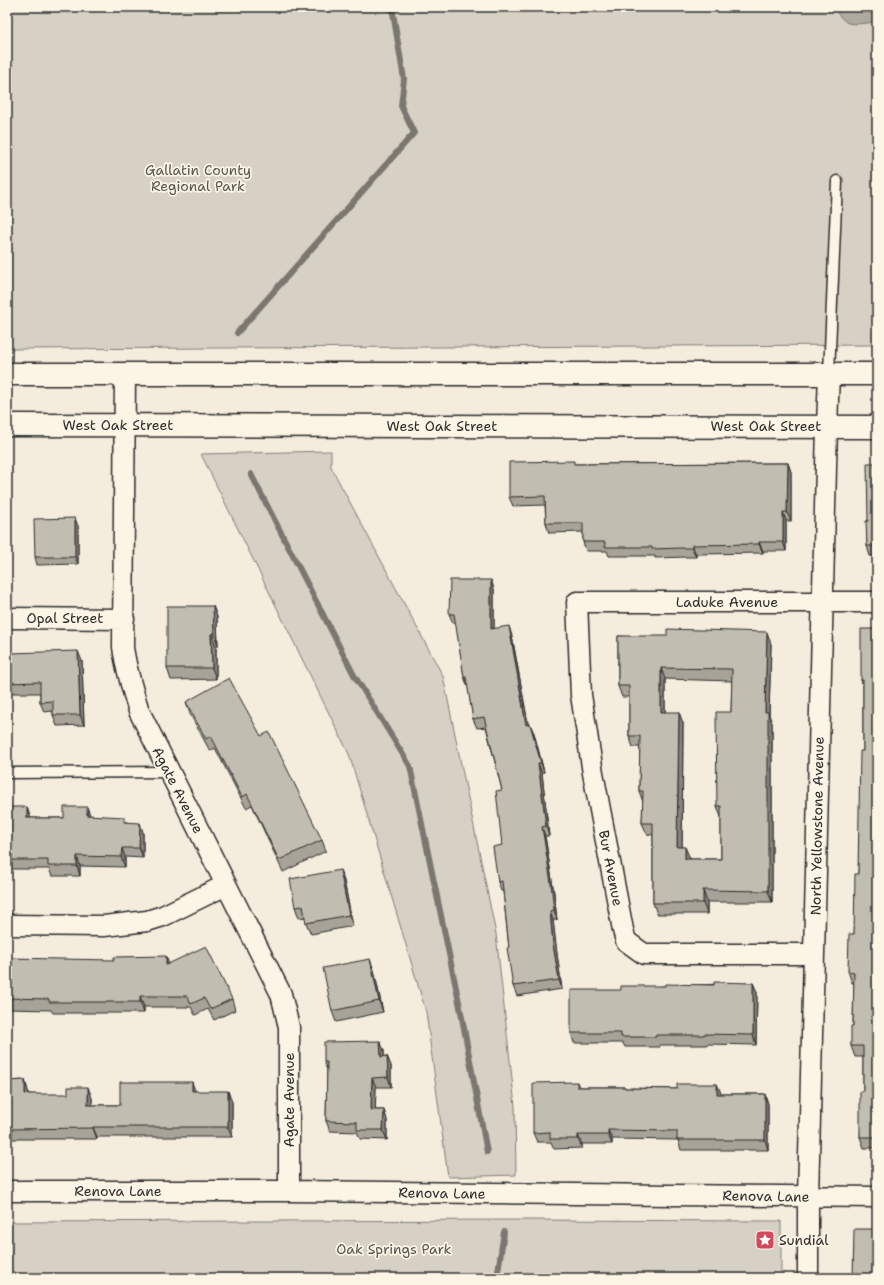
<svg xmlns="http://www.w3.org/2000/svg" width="884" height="1285" font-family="'Shantell Sans',sans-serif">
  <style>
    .green { fill: #d6d1c4; stroke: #807e78 }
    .water { fill: #afaaa0; stroke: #7a7771 }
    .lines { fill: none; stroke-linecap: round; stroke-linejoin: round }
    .stream { stroke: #7a7771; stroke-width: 6 }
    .lane-casing { stroke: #2b2b2b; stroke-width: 13 }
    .street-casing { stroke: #2b2b2b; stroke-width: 23 }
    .secondary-casing { stroke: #2b2b2b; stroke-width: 25 }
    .lane { stroke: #fcf5e5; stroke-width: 10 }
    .street { stroke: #fcf5e5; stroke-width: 20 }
    .secondary { stroke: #fcf5e5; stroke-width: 22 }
    .wall { fill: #a7a398; stroke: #2b2b2b; fill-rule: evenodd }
    .shaded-wall { fill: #88847c; stroke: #2b2b2b }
    .building { fill: #c2bdb1; stroke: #2b2b2b; fill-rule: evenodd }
    .labels { text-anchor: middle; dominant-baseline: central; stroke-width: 3.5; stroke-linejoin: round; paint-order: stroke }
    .park-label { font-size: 14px; fill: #565451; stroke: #fcf5e5 }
    .street-label { font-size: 14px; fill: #2b2b2b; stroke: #fcf5e5 }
    .poi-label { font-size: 14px; fill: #2b2b2b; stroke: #fcf5e5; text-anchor: start }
  </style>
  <rect width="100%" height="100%" fill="#f4edde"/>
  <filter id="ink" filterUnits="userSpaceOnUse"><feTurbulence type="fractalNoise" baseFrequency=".025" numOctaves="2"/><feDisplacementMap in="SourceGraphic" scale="8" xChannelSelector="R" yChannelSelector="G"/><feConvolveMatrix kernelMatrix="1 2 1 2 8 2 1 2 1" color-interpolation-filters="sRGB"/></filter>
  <g filter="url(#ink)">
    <path class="green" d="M7,7H877V345L7,349Z
      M331,451V467L443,676L496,934L515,1106L516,1175L448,1177L426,1012L349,754L201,454Z
      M517,1220L781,1221V1278H7V1222Z"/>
    <path class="water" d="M832,7H877V21C870,23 856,25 848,23C841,20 837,11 832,7Z"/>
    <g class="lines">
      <path class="stream" d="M237,333L414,133L401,106L404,79L392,7
        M251,474L354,675L410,766L460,1007L487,1152
        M497,1278L504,1232"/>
      <defs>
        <path id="lane" d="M829,374L837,181
          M7,773L169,772"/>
        <path id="street" d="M125,374L123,647C126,669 132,689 139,711L281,994L289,1027V1191
          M7,618L124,619
          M7,925L104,926L147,921L163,916L226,885
          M814,954H644L626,941L623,930L593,773L581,695L577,602H877
          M7,1191H289L877,1197
          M808,1278V1197L827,426L829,374"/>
        <path id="secondary" d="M7,374H877
          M7,425L877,427"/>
      </defs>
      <use href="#lane" class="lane-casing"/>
      <use href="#street" class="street-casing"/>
      <use href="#secondary" class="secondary-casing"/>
      <use href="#lane" class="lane"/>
      <use href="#street" class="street"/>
      <use href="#secondary" class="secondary"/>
    </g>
    <path class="wall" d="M788,463L791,472V521H786V551H763V553L696,554V557H687L655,558V556H609L607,551H586L583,542V532L549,533L546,523L545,505L513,506L509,497L575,464Z
      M877,463V555L870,556L867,546L868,521Z
      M78,526V564L37,565L35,557Z
      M491,580L494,589V629L512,636L528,724L534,733L544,772L542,773L549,836H545L554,893L557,920H553L557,954L562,989L517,996L513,986L503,891H501L498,882L502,845V790L486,727L477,728L473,719L468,687L464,677L456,623H453L449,614Z
      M213,606L217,617L218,646H216V679L171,680L167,668Z
      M877,629V1148H864L860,1137L863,1091V1057H855L851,1046L853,1026L854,983H852L848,971L854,934L858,874L863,751V687L861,680Z
      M618,636L771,644L769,715L772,723V902H707V914H657L653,903V835L647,834L642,823L643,802L639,791L640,747H633L629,736V697H622L618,686ZM665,679L732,681L731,712L717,806L721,817V859H690L682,847L683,723L665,712Z
      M7,651H8L9,653L82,661L84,725L57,726L53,715V711L44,712L40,702V693H9V701H7Z
      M186,702L261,736L322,840L326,851L283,872L252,805L246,808L215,748L210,751L190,714Z
      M7,807L30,816V818H64L90,816L127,822L143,832V858L125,857V867L80,866V876H52L49,869H7Z
      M340,870L344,881L353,926L311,934L306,923V917L299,918L295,907Z
      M7,958L168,964L232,999L235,1010L214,1020L208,1009L195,1015L191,1007H144V1013H53L51,1010L7,1009Z
      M374,970L383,1012L336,1022L332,1011Z
      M753,983L757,992L756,1045L707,1044V1045H659L660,1047H625L623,1043H574L571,1033L621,990L665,986Z
      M380,1041L384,1051V1057L387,1056L391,1066V1087H376L375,1110H384L387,1120V1140L360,1139L357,1132L330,1131L326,1121L327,1070L324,1062Z
      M25,1080L28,1091V1094L92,1098V1105H120L195,1091L232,1102V1137H97V1139H7V1081Z
      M577,1082L579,1087H625V1088L677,1089L717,1084L721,1094H765L768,1104V1150H681L678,1140L612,1139V1144H582V1148L554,1149L551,1142H537L533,1133Z"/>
    <path class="shaded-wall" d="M788,463L791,472V521L787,512Z
      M783,512L786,521V551L783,542Z
      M75,518L78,526V564L75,557Z
      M759,542L763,551V553L759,544Z
      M692,545L696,554V557L692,548Z
      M491,580L494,589V638L491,629Z
      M213,606L217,617L218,646L214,634Z
      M509,626L512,636L530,734L526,725Z
      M767,632L771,644L769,715L772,723V902L768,891L765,712Z
      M211,634L216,646V679L212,668Z
      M78,651L82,661L84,725L80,715Z
      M661,668L665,679V723L661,712Z
      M7,688L9,693V701L7,696Z
      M679,712L683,723L682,858L677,847Z
      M530,724L534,733L544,772L541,763Z
      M538,763L542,773L549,836L546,826Z
      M27,807L30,816V827L27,818Z
      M87,807L91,817L87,815Z
      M140,823L143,832V858L139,848Z
      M542,827L545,836L554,893L557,920L554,910Z
      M685,847L690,858V870L685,859Z
      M122,848L125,857V867L121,857Z
      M77,856L80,866V876L77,866Z
      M340,870L344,881L353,926L349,915Z
      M703,890L707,902V914L703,903Z
      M550,911L553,920L557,954L562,989L559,980L553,945Z
      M166,956L170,967L166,965Z
      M370,959L374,970L383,1012L379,1001Z
      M753,983L757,992L756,1045L753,1035Z
      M140,996L144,1007V1013L140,1002Z
      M380,1041L384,1051V1067L381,1057Z
      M387,1056L391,1066V1087L388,1077Z
      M372,1078L376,1087L375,1120L371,1110Z
      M25,1080L28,1091L29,1104L25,1094Z
      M192,1082L196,1093L192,1091Z
      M717,1084L721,1093V1104L717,1094Z
      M88,1087L92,1098V1115L88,1105Z
      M228,1091L232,1102V1137L228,1127Z
      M765,1094L768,1104V1150L765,1140Z
      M384,1110L387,1120V1140L383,1130Z
      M93,1127L97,1137V1139L93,1128Z
      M608,1130L612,1139V1144L608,1135Z
      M578,1135L582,1144V1148L578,1139Z"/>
    <path class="building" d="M574,461V464L788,463L787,512H783V542H759V544L692,545V548H683L652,549V547H605V542H583V523H546L545,496L509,497V462Z
      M867,463H877V546H867L866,521H868Z
      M75,518V557H35L34,519Z
      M450,580H491V629L509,626L526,725L530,724L541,763H538L546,826L542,827L551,883L554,910L550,911L553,945L559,980L513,986L507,948H509L502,881L498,882L493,847L502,845L496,791L502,790L484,717L473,719L466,677H464L454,614H449Z
      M167,606H213L214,634H211L212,668H167Z
      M667,629L767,632L765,712H768V891L703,890V903H653V823H642L643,791H639L640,736H629V686H618V636H667ZM661,668L732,669L731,712H716L717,806H721V859H685V847H677L679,712H661Z
      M861,629H877V1137H860V1091H863V1046H851V1026H853L854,972L848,971L849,934H854L855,874H858L860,751H863V680H861Z
      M7,651H8V653L78,651L80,715H53V701L40,702V682L7,683Z
      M229,678L261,736L269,732L322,840L279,860L247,794L242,797L211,736L206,739L186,702Z
      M7,807H27V818H64V807H87V815L124,817V822L140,823L139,848H122L121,857L77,856V866H48V860H7Z
      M340,870L349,915L306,923L303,906L295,907L290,879Z
      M206,946L232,999L210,1009L204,998L191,1004L187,996H140V1002H49V999L7,998V958L114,960V957L166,956V965Z
      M370,959L379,1001L332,1011L323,968Z
      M714,982L753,983V1035L704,1034V1035H656V1037H621V1033H571V990H621V986H665V984L714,985Z
      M380,1041L381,1057L387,1056L388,1077L372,1078L371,1110H384L383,1130H357V1122L326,1121L327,1062H324V1042Z
      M25,1080V1094H68V1087H88V1105H120V1082H192V1091H228V1127H93V1128L7,1129V1081Z
      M577,1082V1087H625V1088L677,1089V1084H717V1094H765V1140H677V1131L608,1130V1135H578V1139H550V1132L533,1133V1083Z
      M854,1229H877V1278H853Z"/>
  </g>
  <defs>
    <symbol id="sight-square" viewBox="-11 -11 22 22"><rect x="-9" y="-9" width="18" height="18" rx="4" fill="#d1495b" stroke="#fcf5e5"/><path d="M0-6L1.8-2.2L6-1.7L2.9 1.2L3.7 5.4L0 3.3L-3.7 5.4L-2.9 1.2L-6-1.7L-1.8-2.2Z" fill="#fff"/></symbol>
  </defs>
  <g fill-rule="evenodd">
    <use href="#sight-square" x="754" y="1229" width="22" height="22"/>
  </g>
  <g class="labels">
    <g class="park-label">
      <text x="198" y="170">Gallatin County<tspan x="198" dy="16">Regional Park</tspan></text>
      <text x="394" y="1249">Oak Springs Park</text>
    </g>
    <g class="street-label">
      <text x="118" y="425">West Oak Street</text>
      <text x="442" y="426">West Oak Street</text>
      <text x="766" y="426">West Oak Street</text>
      <text x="727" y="602">Laduke Avenue</text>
      <text x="65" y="618">Opal Street</text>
      <text transform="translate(178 790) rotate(63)">Agate Avenue</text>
      <text transform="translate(817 826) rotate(-89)">North Yellowstone Avenue</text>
      <text transform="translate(611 868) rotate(79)">Bur Avenue</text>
      <text transform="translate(289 1100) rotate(-90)">Agate Avenue</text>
      <text x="118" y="1191">Renova Lane</text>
      <text transform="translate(442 1193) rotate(1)">Renova Lane</text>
      <text transform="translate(766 1196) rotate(1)">Renova Lane</text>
    </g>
    <g class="poi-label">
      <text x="779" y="1240">Sundial</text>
    </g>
  </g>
  <rect width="884" height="1285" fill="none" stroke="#fcf5e5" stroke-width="24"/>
  <rect x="12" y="12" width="860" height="1261" fill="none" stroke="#2b2b2b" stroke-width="1.5" filter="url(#ink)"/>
</svg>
